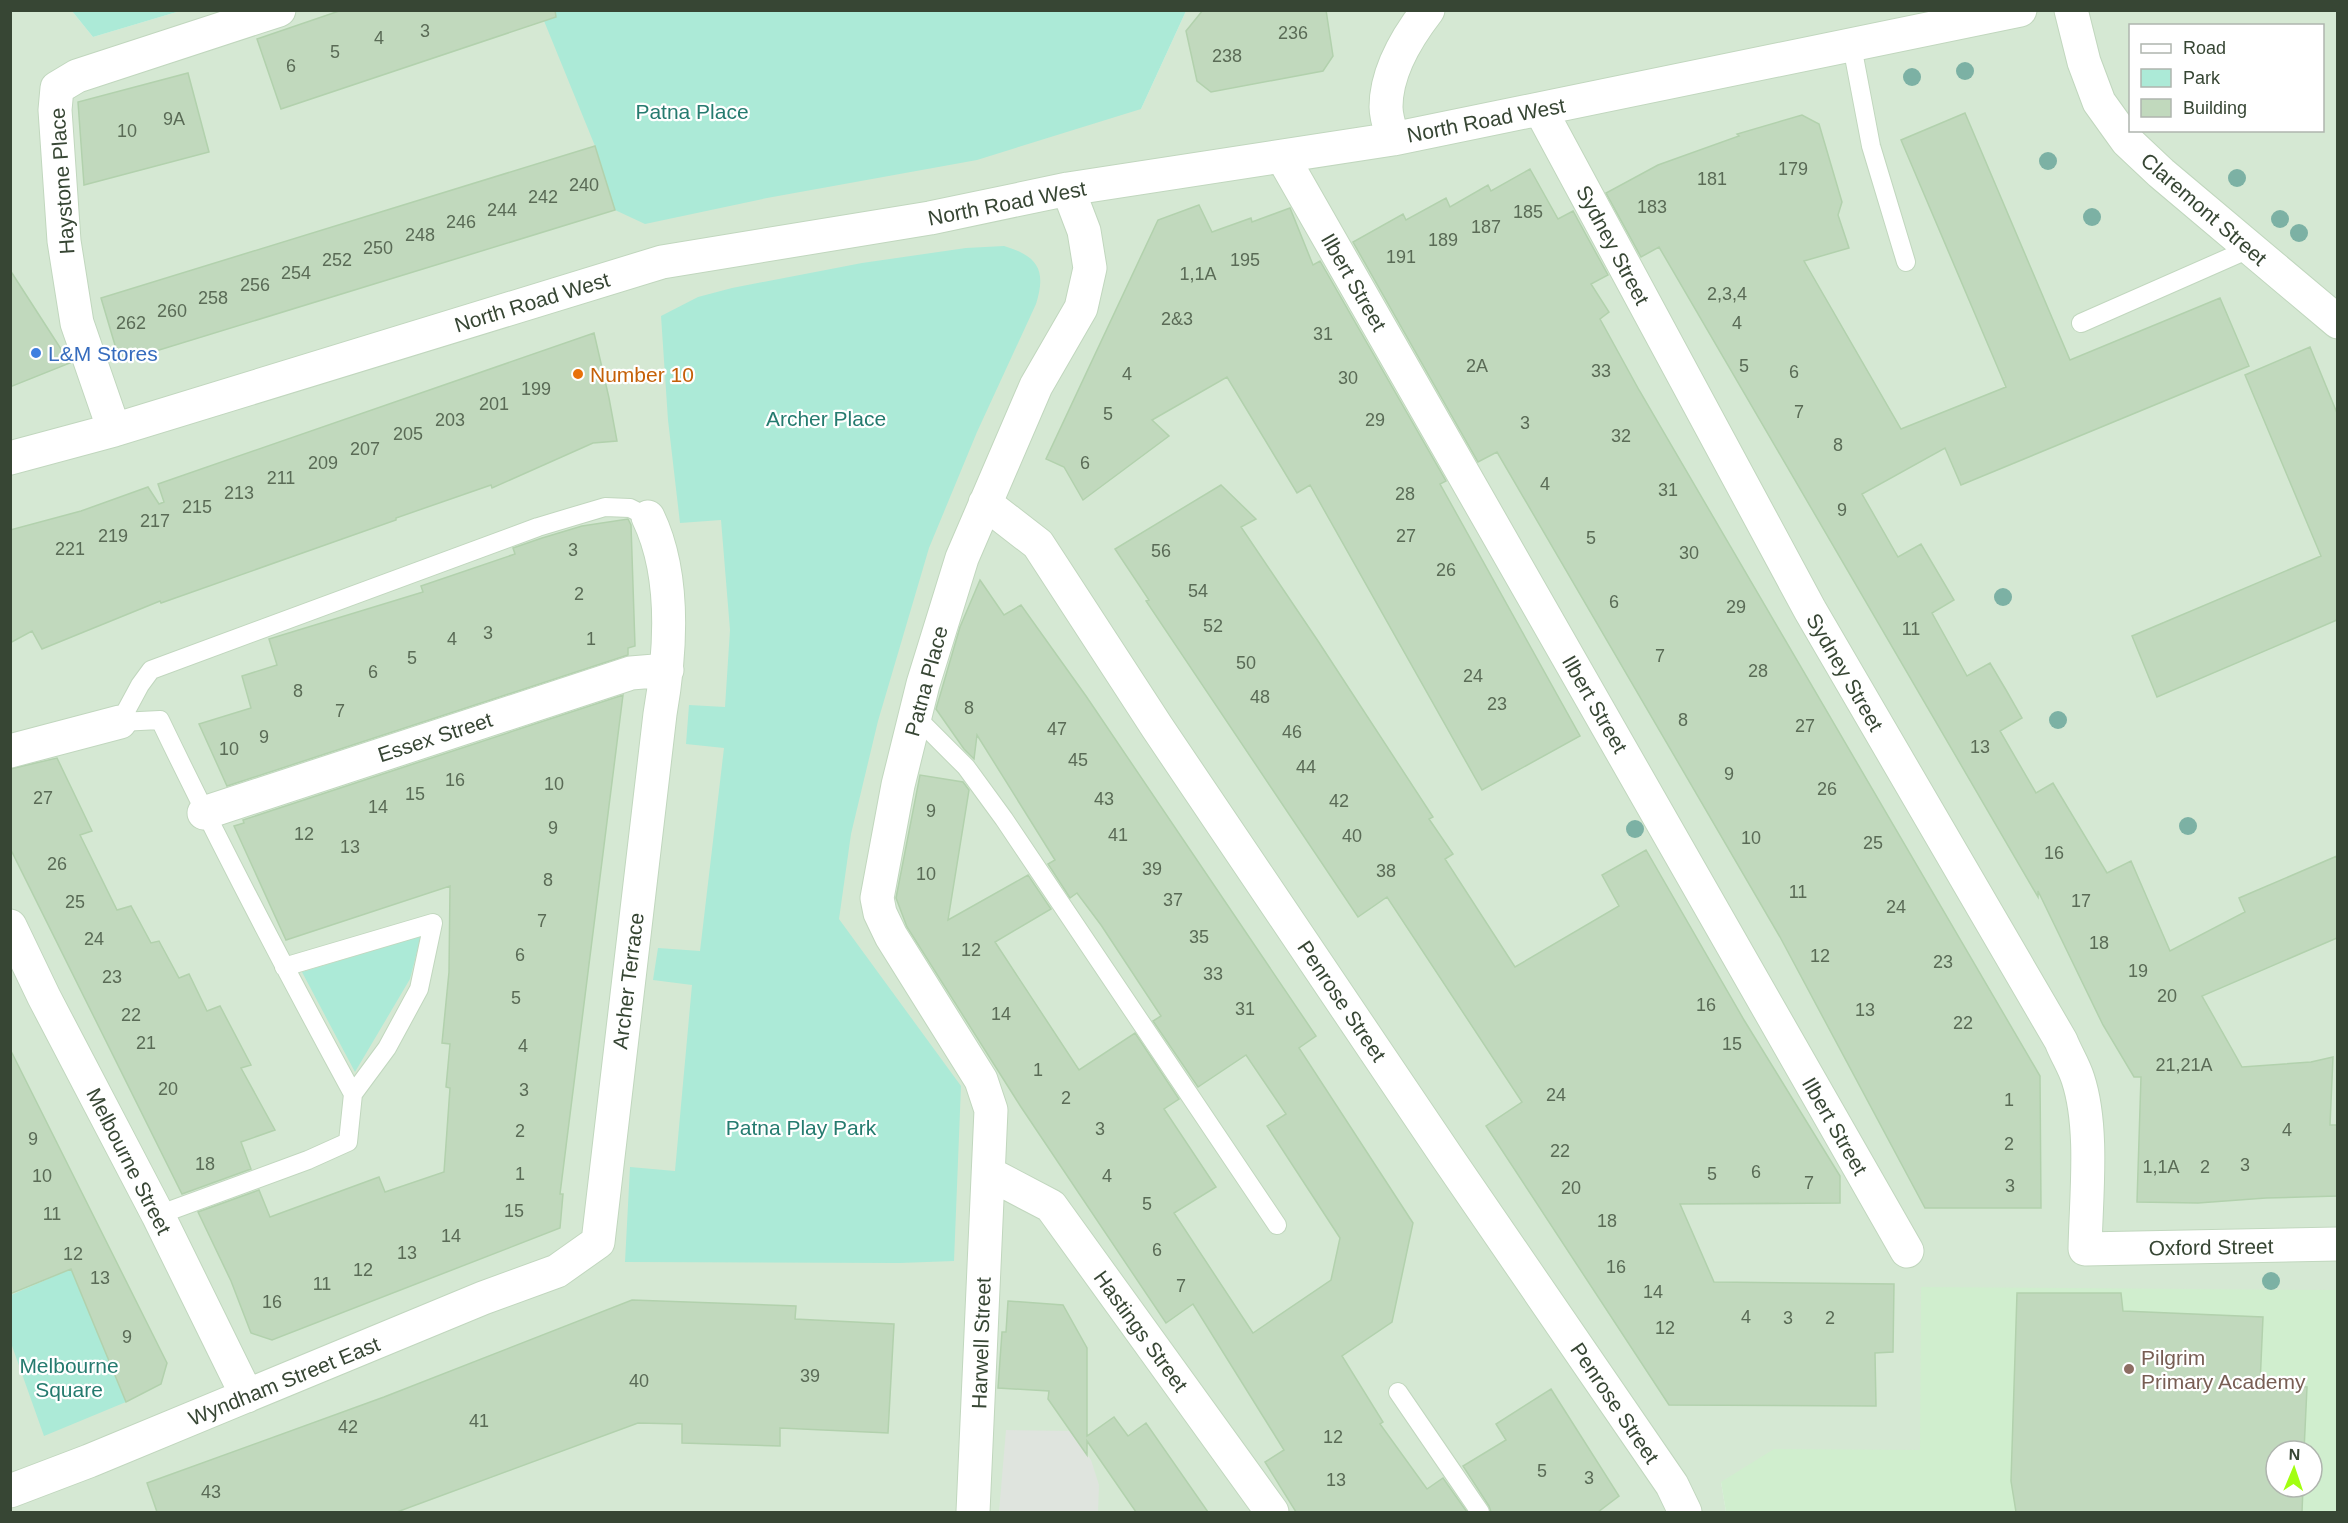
<svg xmlns="http://www.w3.org/2000/svg" width="2348" height="1523" font-family="Arial,sans-serif">
  <style>
    .residential { fill: #d5e8d3; fill-rule: evenodd }
    .education { fill: #d0eece; fill-rule: evenodd }
    .green { fill: #acead7 }
    .parking { fill: #dfe4de }
    .building { fill: #c1d9bd; stroke: #b2d1ad; stroke-width: 1.5 }
    .lines { fill: none; stroke-linecap: round; stroke-linejoin: round }
    .lane-casing { stroke: #c1d7be; stroke-width: 20 }
    .street-casing { stroke: #c1d7be; stroke-width: 35 }
    .lane { stroke: #fff; stroke-width: 18 }
    .street { stroke: #fff; stroke-width: 33 }
    .tree { fill: #7cb1a4 }
    .shop-dot { fill: #3f7fe0; stroke: #fff; stroke-width: 2 }
    .food-dot { fill: #e8710a; stroke: #fff; stroke-width: 2 }
    .education-dot { fill: #8d6e63; stroke: #fff; stroke-width: 2 }
    .labels { text-anchor: middle; dominant-baseline: central; stroke-width: 4.5; stroke-linejoin: round; paint-order: stroke }
    .number-label { font-size: 18px; fill: #5a6b56 }
    .park-label { font-size: 21px; fill: #257b6f; stroke: #fff }
    .street-label { font-size: 21px; fill: #374634; stroke: #fff }
    .shop-label { font-size: 21px; fill: #366cbe; stroke: #fff; text-anchor: start }
    .food-label { font-size: 21px; fill: #c56008; stroke: #fff; text-anchor: start }
    .education-label { font-size: 21px; fill: #785e54; stroke: #fff; text-anchor: start }
  </style>
  <rect width="100%" height="100%" fill="#e6f4e5"/>
  <path class="residential" d="M10,11H72L93,37L180,11H570L1141,109L1186,11H2337V1290L1920,1450L1721,1482L1726,1512H11ZM2130,26H2322V130H2130Z"/>
  <path class="education" d="M1921,1287L2337,1290V1512H1726L1721,1482L1774,1449L1920,1450ZM2276,1451H2312V1487H2276Z"/>
  <path class="green" d="M72,11H180L93,37Z
    M540,11H1186L1141,109L977,160L767,198L645,224L615,210L595,146Z
    M1004,246C1037,256 1047,269 1036,304L977,432L929,548L878,721L851,834L839,919L961,1086L954,1261L900,1263L625,1262L630,1167L675,1171L692,985L653,980L658,948L700,951L724,748L686,744L689,705L725,707L730,630L721,520L680,523L668,420L661,316L698,297L732,288L862,263L966,248Z
    M421,936L410,979L355,1072L302,972Z
    M71,1269L126,1402L44,1436L11,1343V1295Z"/>
  <path class="parking" d="M1006,1430L1071,1431L1091,1460L1099,1485L1098,1512H999Z"/>
  <path class="building" d="M342,10H555L556,17L281,109L257,39Z
    M1203,10H1326L1333,56L1323,71L1211,92L1197,81L1186,31Z
    M188,73L209,152L84,185L78,102Z
    M1965,113L2070,360L2220,298L2249,366L1961,485L1945,448L1862,494L1898,557L1921,544L1954,600L1932,613L1967,676L1990,663L2006,690L2022,718L2000,731L2036,793L2053,783L2107,873L2131,861L2170,951L2245,912L2239,898L2337,856V938L2202,996L2242,1067L2311,1062L2333,1057L2330,1125H2337V1196L2266,1198L2198,1203L2137,1202L2141,1077H2134L2103,1025L2038,891V897L1659,247L1641,257L1606,193L1658,165L1739,136L1737,134L1802,115L1819,124L1842,202L1838,215L1849,248L1804,261L1901,429L2006,387L1901,140Z
    M595,146L615,210L120,362L101,298Z
    M1530,169L1558,219L1573,211L1608,275L1591,284L1609,312L1600,319L1639,390L2040,1076L2041,1208H1925L1780,937L1497,452L1478,462L1353,242L1403,214L1406,220L1446,198L1450,207L1488,185L1491,191Z
    M1199,205L1212,232L1251,218L1252,222L1290,208L1313,265L1320,261L1446,481L1440,484L1580,736L1482,790L1310,485L1297,493L1227,377L1152,420L1169,436L1083,500L1064,467L1046,459L1158,220Z
    M10,270L70,363L10,387Z
    M594,333L609,398L617,441L593,443L492,488L491,485L396,518V520L161,603L160,601L42,649L32,631L10,643V530L81,511L148,487L159,504L164,502L158,484Z
    M2310,347L2337,413V620L2157,697L2132,636L2321,556L2245,375Z
    M1221,485L1256,519L1241,527L1318,641L1433,817L1429,819L1453,854L1445,859L1515,967L1619,906L1602,875L1646,850L1744,1020L1840,1176V1203L1680,1204L1714,1282L1894,1284L1893,1352L1875,1353L1876,1406L1669,1405L1486,1126L1522,1102L1387,897L1358,917L1146,601L1149,600L1115,549Z
    M628,519L631,525L635,646L628,648V655L227,786L199,724L251,708L242,676L277,665L269,639L423,592L421,586L515,554L513,548L542,538L582,526Z
    M980,580L1004,615L1021,605L1086,696L1316,1036L1299,1048L1413,1223L1392,1322L1342,1356L1383,1422L1380,1424L1427,1489L1443,1478L1467,1512H1296L1265,1462L1284,1450L1193,1304L1166,1323L1021,1107L907,927L896,898L920,775L963,782L969,790L948,920L1028,875L1051,909L995,942L1079,1070L1135,1033L1179,1099L1164,1109L1216,1187L1174,1213L1253,1333L1331,1280L1340,1238L1267,1126L1286,1114L1246,1055L1198,1087L1153,1021L1161,1016L1101,925L1077,893L1070,898L1048,864L1055,860L977,735L974,759L964,749L936,709L960,627Z
    M623,695L560,1194H563L560,1228L272,1340L251,1333L231,1281L198,1212L259,1190L270,1217L379,1177L385,1192L444,1172L450,1088L446,1087L450,1044L442,1043L449,972L450,886L286,940L234,826L244,823L243,820Z
    M57,758L92,831L80,835L117,910L131,906L151,943L159,941L179,978L189,974L207,1011L220,1006L251,1065L241,1068L275,1130L241,1142L251,1169L182,1194L10,848V769Z
    M10,1049L167,1363L161,1384L126,1402L71,1269L10,1294Z
    M2017,1293H2121L2123,1311L2263,1317L2260,1385L2307,1387L2304,1451H2276V1487H2303L2302,1512H2016L2011,1481Z
    M632,1300L796,1306L795,1319L894,1324L888,1433L780,1428V1446L682,1443V1424L638,1423L397,1512H157L147,1483L384,1397Z
    M1008,1301L1063,1305L1087,1348V1436L1114,1417L1128,1436L1146,1423L1208,1512H1136L1087,1441V1455L1048,1399L1049,1391L998,1388L1002,1332H1006Z
    M1551,1389L1619,1496L1598,1512H1491L1489,1506L1463,1466L1506,1440L1496,1424Z"/>
  <g class="lines">
    <defs>
      <path id="lane" d="M1852,46L1871,146L1906,262
        M2081,323L2249,249
        M916,717L966,767L1004,819L1277,1225
        M120,722L140,685L151,670L538,527L605,507L630,508L648,517
        M120,722L160,720C221,847 286,971 353,1094
        M158,1215L308,1160L348,1142L353,1094L387,1048L419,989L433,923L284,967
        M1398,1392L1480,1512"/>
      <path id="street" d="M2071,10L2084,62L2099,102L2127,141L2161,173L2338,322
        M1540,109L1810,610L2061,1041C2066,1054 2074,1066 2078,1079C2094,1128 2086,1197 2085,1249L2338,1244
        M1393,139C1390,129 1386,117 1386,107C1386,72 1407,37 1428,10
        M1282,156L1907,1251
        M114,430L77,323L64,241L55,110L57,88L77,76L279,10
        M10,458L114,430L662,262L930,218L1068,189L1393,139L2020,10
        M985,503L1038,544L1157,727L1447,1157L1672,1485L1685,1512
        M10,751L120,722
        M204,813L631,673L667,670
        M10,926L44,997L158,1215L247,1396
        M990,1174L1051,1206L1272,1512
        M10,1491L89,1461L483,1298L557,1271L598,1242L660,714C671,651 676,575 648,517
        M973,1512L991,1110L981,1080L891,936L880,913L877,898L898,785L923,684L962,558L1036,386L1081,308L1090,268L1084,231L1068,189"/>
    </defs>
    <use href="#lane" class="lane-casing"/>
    <use href="#street" class="street-casing"/>
    <use href="#lane" class="lane"/>
    <use href="#street" class="street"/>
  </g>
  <g class="tree">
    <circle cx="1965" cy="71" r="9"/>
    <circle cx="1912" cy="77" r="9"/>
    <circle cx="2048" cy="161" r="9"/>
    <circle cx="2237" cy="178" r="9"/>
    <circle cx="2092" cy="217" r="9"/>
    <circle cx="2280" cy="219" r="9"/>
    <circle cx="2299" cy="233" r="9"/>
    <circle cx="2003" cy="597" r="9"/>
    <circle cx="2058" cy="720" r="9"/>
    <circle cx="2188" cy="826" r="9"/>
    <circle cx="1635" cy="829" r="9"/>
    <circle cx="2271" cy="1281" r="9"/>
  </g>
  <circle class="shop-dot" cx="36" cy="353" r="6"/>
  <circle class="food-dot" cx="578" cy="374" r="6"/>
  <circle class="education-dot" cx="2129" cy="1369" r="6"/>
  <g class="labels">
    <g class="number-label">
      <text x="425" y="31">3</text>
      <text x="1293" y="33">236</text>
      <text x="379" y="38">4</text>
      <text x="335" y="52">5</text>
      <text x="1227" y="56">238</text>
      <text x="291" y="66">6</text>
      <text x="174" y="119">9A</text>
      <text x="127" y="131">10</text>
      <text x="1793" y="169">179</text>
      <text x="1712" y="179">181</text>
      <text x="584" y="185">240</text>
      <text x="543" y="197">242</text>
      <text x="1652" y="207">183</text>
      <text x="502" y="210">244</text>
      <text x="1528" y="212">185</text>
      <text x="461" y="222">246</text>
      <text x="1486" y="227">187</text>
      <text x="420" y="235">248</text>
      <text x="1443" y="240">189</text>
      <text x="378" y="248">250</text>
      <text x="1401" y="257">191</text>
      <text x="337" y="260">252</text>
      <text x="1245" y="260">195</text>
      <text x="296" y="273">254</text>
      <text x="1198" y="274">1,1A</text>
      <text x="255" y="285">256</text>
      <text x="1727" y="294">2,3,4</text>
      <text x="213" y="298">258</text>
      <text x="172" y="311">260</text>
      <text x="1177" y="319">2&amp;3</text>
      <text x="131" y="323">262</text>
      <text x="1737" y="323">4</text>
      <text x="1323" y="334">31</text>
      <text x="1477" y="366">2A</text>
      <text x="1744" y="366">5</text>
      <text x="1601" y="371">33</text>
      <text x="1794" y="372">6</text>
      <text x="1127" y="374">4</text>
      <text x="1348" y="378">30</text>
      <text x="536" y="389">199</text>
      <text x="494" y="404">201</text>
      <text x="1799" y="412">7</text>
      <text x="1108" y="414">5</text>
      <text x="450" y="420">203</text>
      <text x="1375" y="420">29</text>
      <text x="1525" y="423">3</text>
      <text x="408" y="434">205</text>
      <text x="1621" y="436">32</text>
      <text x="1838" y="445">8</text>
      <text x="365" y="449">207</text>
      <text x="323" y="463">209</text>
      <text x="1085" y="463">6</text>
      <text x="281" y="478">211</text>
      <text x="1545" y="484">4</text>
      <text x="1668" y="490">31</text>
      <text x="239" y="493">213</text>
      <text x="1405" y="494">28</text>
      <text x="197" y="507">215</text>
      <text x="1842" y="510">9</text>
      <text x="155" y="521">217</text>
      <text x="113" y="536">219</text>
      <text x="1406" y="536">27</text>
      <text x="1591" y="538">5</text>
      <text x="70" y="549">221</text>
      <text x="573" y="550">3</text>
      <text x="1161" y="551">56</text>
      <text x="1689" y="553">30</text>
      <text x="1446" y="570">26</text>
      <text x="1198" y="591">54</text>
      <text x="579" y="594">2</text>
      <text x="1614" y="602">6</text>
      <text x="1736" y="607">29</text>
      <text x="1213" y="626">52</text>
      <text x="1911" y="629">11</text>
      <text x="488" y="633">3</text>
      <text x="452" y="639">4</text>
      <text x="591" y="639">1</text>
      <text x="1660" y="656">7</text>
      <text x="412" y="658">5</text>
      <text x="1246" y="663">50</text>
      <text x="1758" y="671">28</text>
      <text x="373" y="672">6</text>
      <text x="1473" y="676">24</text>
      <text x="298" y="691">8</text>
      <text x="1260" y="697">48</text>
      <text x="1497" y="704">23</text>
      <text x="969" y="708">8</text>
      <text x="340" y="711">7</text>
      <text x="1683" y="720">8</text>
      <text x="1805" y="726">27</text>
      <text x="1057" y="729">47</text>
      <text x="1292" y="732">46</text>
      <text x="264" y="737">9</text>
      <text x="1980" y="747">13</text>
      <text x="229" y="749">10</text>
      <text x="1078" y="760">45</text>
      <text x="1306" y="767">44</text>
      <text x="1729" y="774">9</text>
      <text x="455" y="780">16</text>
      <text x="554" y="784">10</text>
      <text x="1827" y="789">26</text>
      <text x="415" y="794">15</text>
      <text x="43" y="798">27</text>
      <text x="1104" y="799">43</text>
      <text x="1339" y="801">42</text>
      <text x="378" y="807">14</text>
      <text x="931" y="811">9</text>
      <text x="553" y="828">9</text>
      <text x="304" y="834">12</text>
      <text x="1118" y="835">41</text>
      <text x="1352" y="836">40</text>
      <text x="1751" y="838">10</text>
      <text x="1873" y="843">25</text>
      <text x="350" y="847">13</text>
      <text x="2054" y="853">16</text>
      <text x="57" y="864">26</text>
      <text x="1152" y="869">39</text>
      <text x="1386" y="871">38</text>
      <text x="926" y="874">10</text>
      <text x="548" y="880">8</text>
      <text x="1798" y="892">11</text>
      <text x="1173" y="900">37</text>
      <text x="2081" y="901">17</text>
      <text x="75" y="902">25</text>
      <text x="1896" y="907">24</text>
      <text x="542" y="921">7</text>
      <text x="1199" y="937">35</text>
      <text x="94" y="939">24</text>
      <text x="2099" y="943">18</text>
      <text x="971" y="950">12</text>
      <text x="520" y="955">6</text>
      <text x="1820" y="956">12</text>
      <text x="1943" y="962">23</text>
      <text x="2138" y="971">19</text>
      <text x="1213" y="974">33</text>
      <text x="112" y="977">23</text>
      <text x="2167" y="996">20</text>
      <text x="516" y="998">5</text>
      <text x="1706" y="1005">16</text>
      <text x="1245" y="1009">31</text>
      <text x="1865" y="1010">13</text>
      <text x="1001" y="1014">14</text>
      <text x="131" y="1015">22</text>
      <text x="1963" y="1023">22</text>
      <text x="146" y="1043">21</text>
      <text x="1732" y="1044">15</text>
      <text x="523" y="1046">4</text>
      <text x="2184" y="1065">21,21A</text>
      <text x="1038" y="1070">1</text>
      <text x="168" y="1089">20</text>
      <text x="524" y="1090">3</text>
      <text x="1556" y="1095">24</text>
      <text x="1066" y="1098">2</text>
      <text x="2009" y="1100">1</text>
      <text x="1100" y="1129">3</text>
      <text x="2287" y="1130">4</text>
      <text x="520" y="1131">2</text>
      <text x="33" y="1139">9</text>
      <text x="2009" y="1144">2</text>
      <text x="1560" y="1151">22</text>
      <text x="205" y="1164">18</text>
      <text x="2245" y="1165">3</text>
      <text x="2161" y="1167">1,1A</text>
      <text x="2205" y="1167">2</text>
      <text x="1756" y="1172">6</text>
      <text x="520" y="1174">1</text>
      <text x="1712" y="1174">5</text>
      <text x="42" y="1176">10</text>
      <text x="1107" y="1176">4</text>
      <text x="1809" y="1183">7</text>
      <text x="2010" y="1186">3</text>
      <text x="1571" y="1188">20</text>
      <text x="1147" y="1204">5</text>
      <text x="514" y="1211">15</text>
      <text x="52" y="1214">11</text>
      <text x="1607" y="1221">18</text>
      <text x="451" y="1236">14</text>
      <text x="1157" y="1250">6</text>
      <text x="407" y="1253">13</text>
      <text x="73" y="1254">12</text>
      <text x="1616" y="1267">16</text>
      <text x="363" y="1270">12</text>
      <text x="100" y="1278">13</text>
      <text x="322" y="1284">11</text>
      <text x="1181" y="1286">7</text>
      <text x="1653" y="1292">14</text>
      <text x="272" y="1302">16</text>
      <text x="1746" y="1317">4</text>
      <text x="1788" y="1318">3</text>
      <text x="1830" y="1318">2</text>
      <text x="1665" y="1328">12</text>
      <text x="127" y="1337">9</text>
      <text x="810" y="1376">39</text>
      <text x="639" y="1381">40</text>
      <text x="479" y="1421">41</text>
      <text x="348" y="1427">42</text>
      <text x="1333" y="1437">12</text>
      <text x="1542" y="1471">5</text>
      <text x="1589" y="1478">3</text>
      <text x="1336" y="1480">13</text>
      <text x="211" y="1492">43</text>
    </g>
    <g class="park-label">
      <text x="692" y="111">Patna Place</text>
      <text x="826" y="418">Archer Place</text>
      <text x="801" y="1127">Patna Play Park</text>
      <text x="69" y="1365">Melbourne<tspan x="69" dy="24">Square</tspan></text>
    </g>
    <g class="street-label">
      <text transform="translate(1486 120) rotate(-11)">North Road West</text>
      <text transform="translate(62 181) rotate(-94)">Haystone Place</text>
      <text transform="translate(1007 203) rotate(-11)">North Road West</text>
      <text transform="translate(2204 209) rotate(41)">Claremont Street</text>
      <text transform="translate(1613 245) rotate(62)">Sydney Street</text>
      <text transform="translate(1354 282) rotate(60)">Ilbert Street</text>
      <text transform="translate(532 302) rotate(-17)">North Road West</text>
      <text transform="translate(1845 672) rotate(60)">Sydney Street</text>
      <text transform="translate(926 681) rotate(-75)">Patna Place</text>
      <text transform="translate(1595 704) rotate(60)">Ilbert Street</text>
      <text transform="translate(435 737) rotate(-18)">Essex Street</text>
      <text transform="translate(628 981) rotate(-83)">Archer Terrace</text>
      <text transform="translate(1342 1001) rotate(56)">Penrose Street</text>
      <text transform="translate(1835 1126) rotate(60)">Ilbert Street</text>
      <text transform="translate(129 1161) rotate(63)">Melbourne Street</text>
      <text transform="translate(2211 1247) rotate(-1)">Oxford Street</text>
      <text transform="translate(1141 1331) rotate(54)">Hastings Street</text>
      <text transform="translate(981 1343) rotate(-88)">Harwell Street</text>
      <text transform="translate(284 1381) rotate(-22)">Wyndham Street East</text>
      <text transform="translate(1615 1403) rotate(56)">Penrose Street</text>
    </g>
    <g class="shop-label">
      <text x="48" y="353">L&amp;M Stores</text>
    </g>
    <g class="food-label">
      <text x="590" y="374">Number 10</text>
    </g>
    <g class="education-label">
      <text x="2141" y="1357">Pilgrim<tspan x="2141" dy="24">Primary Academy</tspan></text>
    </g>
  </g>
  <rect width="2348" height="1523" fill="none" stroke="#374634" stroke-width="24"/>
  <rect x="2129" y="24" width="195" height="108" fill="#ffffff" stroke="#afb5ae" stroke-width="1.5"/>
  <rect x="2141" y="44" width="30" height="9" fill="#ffffff" stroke="#afb5ae" stroke-width="1.5"/>
  <text x="2183" y="54" font-size="18" fill="#374634">Road</text>
  <rect x="2141" y="69" width="30" height="18" fill="#acead7" stroke="#afb5ae" stroke-width="1.5"/>
  <text x="2183" y="84" font-size="18" fill="#374634">Park</text>
  <rect x="2141" y="99" width="30" height="18" fill="#c1d9bd" stroke="#afb5ae" stroke-width="1.5"/>
  <text x="2183" y="114" font-size="18" fill="#374634">Building</text>
  <g transform="translate(2294 1469) rotate(2)"><circle r="28" fill="#ffffff" stroke="#afb5ae" stroke-width="1.5"/>
  <path d="M0-4.5L10 22L0 15L-10 22Z" fill="#a2ff11"/>
  <text y="-9" font-size="16" font-weight="bold" text-anchor="middle" fill="#374634">N</text>
  </g>
</svg>
